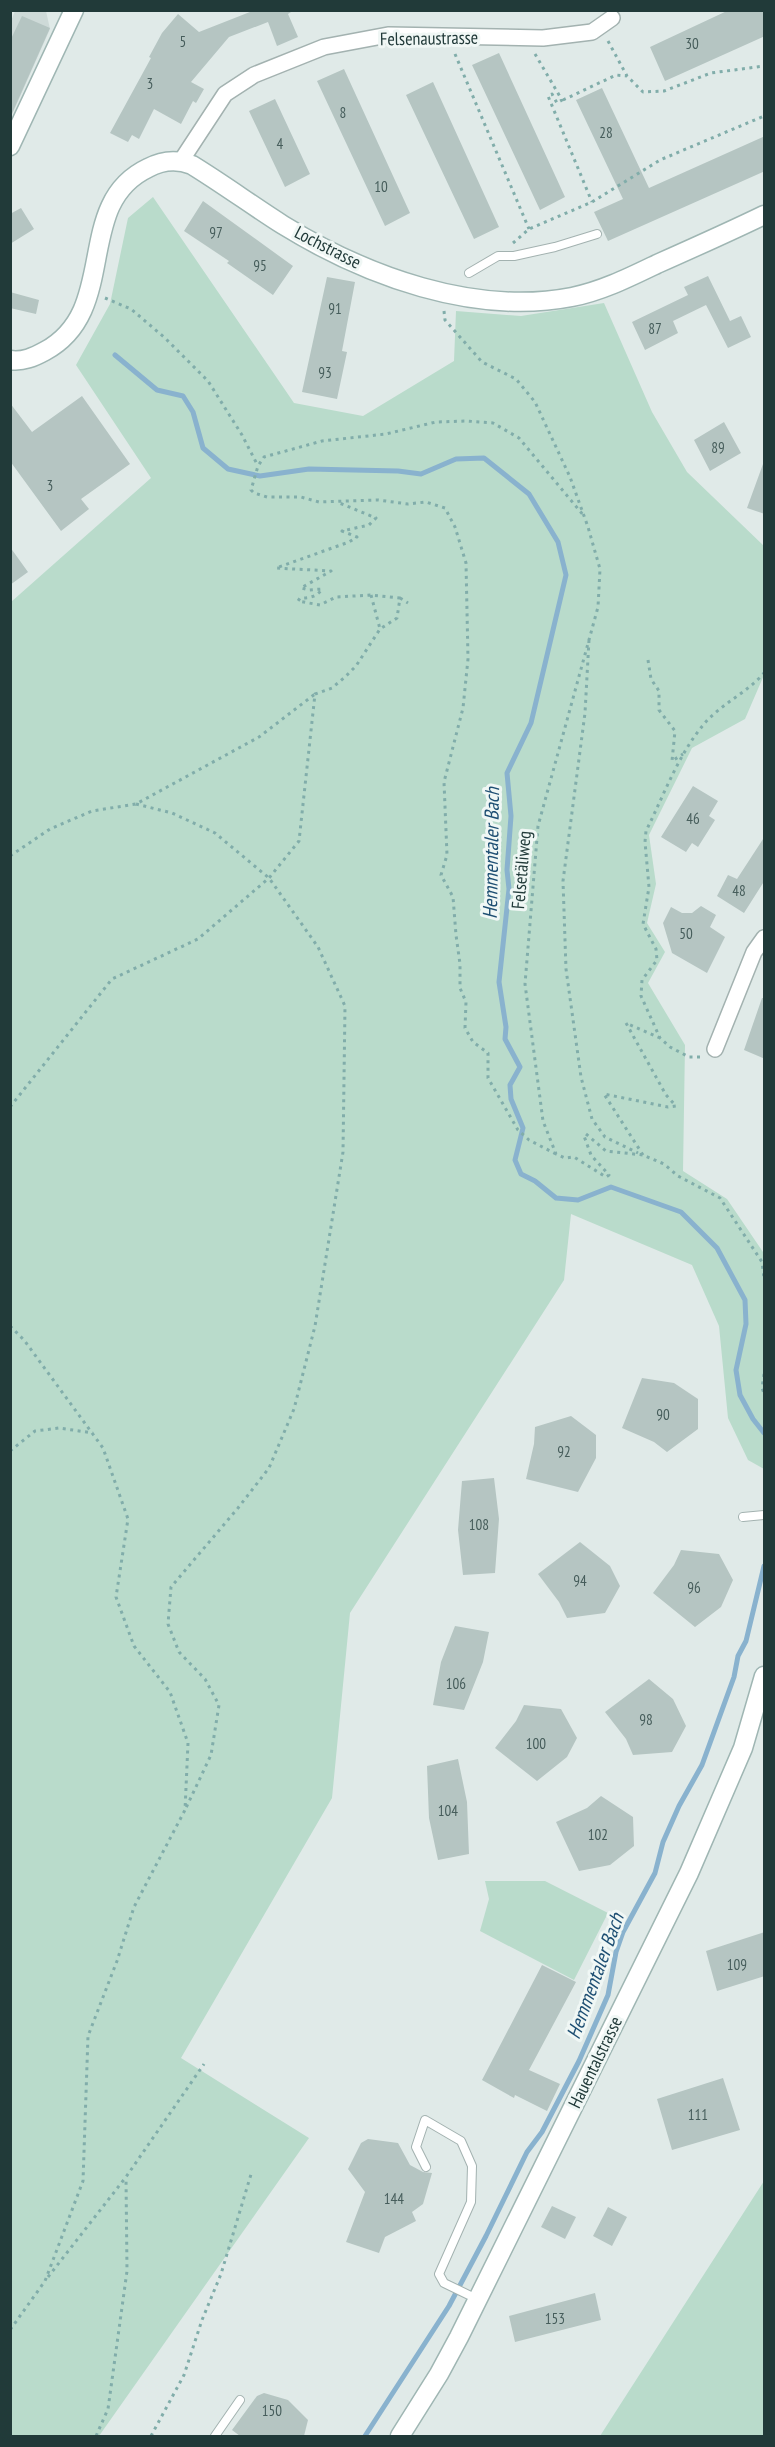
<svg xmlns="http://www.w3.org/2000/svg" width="775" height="2447" font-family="'PT Sans Narrow',sans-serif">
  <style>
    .built { fill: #cedad8 }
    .green { fill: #b9dbcb }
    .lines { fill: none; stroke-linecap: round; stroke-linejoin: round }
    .stream { stroke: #89b2ce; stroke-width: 5 }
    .building { fill: #b5c5c2 }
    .lane-casing { stroke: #a3b2b0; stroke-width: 10 }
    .street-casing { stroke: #a3b2b0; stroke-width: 18 }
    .secondary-casing { stroke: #9fb6b3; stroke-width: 21 }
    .path { stroke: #81adaa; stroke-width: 3; stroke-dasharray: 3 4.5; stroke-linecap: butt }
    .lane { stroke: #fff; stroke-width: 8 }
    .street { stroke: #fff; stroke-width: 15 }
    .secondary { stroke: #fff; stroke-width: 18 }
    .labels { text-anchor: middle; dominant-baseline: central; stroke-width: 6; stroke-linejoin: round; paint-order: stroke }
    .number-label { font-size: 15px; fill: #465d5b }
    .street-label { font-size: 18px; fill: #213a39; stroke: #f0f7f5 }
    .water-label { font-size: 20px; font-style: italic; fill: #1e4f73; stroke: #f0f7f5 }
  </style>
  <rect width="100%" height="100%" fill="#e0eae8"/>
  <path class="built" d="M15,11H46L50,29L11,117V21Z"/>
  <path class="green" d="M153,197L294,403L363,416L454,361L456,311L521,316L604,303L652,412L687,472L764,546V675L745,719L692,748L649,835L656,884L647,923L665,952L648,983L685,1045L683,1171L727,1199L763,1252L764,1469L748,1460L728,1418L719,1326L692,1265L571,1214L564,1280L350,1613L332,1798L181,2058L309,2138L99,2436H11V602L151,478L76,365L110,304L128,218Z
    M485,1881H545L608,1913L574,1980L480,1931L489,1899Z
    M764,2181V2436H600Z"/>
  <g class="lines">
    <path class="stream" d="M115,355L157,390L183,396L193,412L203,448L228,469L260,476L309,469L398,471L421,474L456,459L484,458L529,494L558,542L566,575L531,723L507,773L511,816L507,870L509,889L499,982L506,1027L505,1039L520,1067L510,1085L511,1099L523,1128L515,1160L521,1174L535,1181L556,1198L578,1200L611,1187L681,1212L717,1248L745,1300L746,1324L736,1370L740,1395L753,1419L764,1433
      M365,2436L449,2306L486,2236L527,2152L542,2132L579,2061L608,1995L616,1952L623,1932L655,1873L663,1842L679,1806L702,1765L734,1677L738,1656L746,1641L764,1566"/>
  </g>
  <path class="building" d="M255,10H294L288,14L298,37L277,46L268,22L229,37L191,82L204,89L196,103L193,101L181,124L154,109L139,139L132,135L128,142L110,133L151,58L149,57L162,33L178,14L199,32Z
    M729,10H765V36L665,81L650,47Z
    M22,16L50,28L10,118V41Z
    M499,53L565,197L540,210L472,65Z
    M344,69L410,213L385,226L317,81Z
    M433,82L499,227L474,239L406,95Z
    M602,88L649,188L765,136V171L608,241L594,212L623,199L576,100Z
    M275,99L310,174L285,187L249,111Z
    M203,201L293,266L273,295L227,263L229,261L184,231Z
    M21,208L34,229L10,244V214Z
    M708,276L730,321L741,316L751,337L728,348L706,305L673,321L678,333L645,350L632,322L688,295L684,287Z
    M327,277L355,282L342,351L347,352L337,399L302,392Z
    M10,292L39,300L36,314L10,308Z
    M82,396L130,464L81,499L89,509L61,531L10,461V403L32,432Z
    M724,422L741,453L710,471L694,440Z
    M763,464H765V514L747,508Z
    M10,547L28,572L10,585Z
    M693,786L718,801L709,816L715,820L698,847L692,843L686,852L661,837Z
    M765,836V880L744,913L717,896L728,875L737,879Z
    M701,906L716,915L710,927L725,937L707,973L672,953L663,923L671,907L682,913H692Z
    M762,998H765V1059L744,1050Z
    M642,1378L674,1383L698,1399V1429L667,1452L654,1442L622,1428Z
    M571,1416L596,1435V1458L578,1492L526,1479L534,1444L535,1427Z
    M494,1478L499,1519L495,1573L463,1575L458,1530L462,1481Z
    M580,1542L610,1566L620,1586L605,1613L567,1618L559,1602L538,1574Z
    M681,1550L719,1554L733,1580L721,1607L695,1627L653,1593L674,1565Z
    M455,1626L489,1632L483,1662L464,1710L433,1705L441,1662Z
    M649,1679L673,1699L686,1726L672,1752L633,1755L626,1739L605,1712Z
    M524,1705L561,1709L577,1738L567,1757L537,1781L495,1748L516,1721Z
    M458,1759L467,1802L469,1854L438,1860L429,1818L427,1766Z
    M601,1796L633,1817L634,1846L610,1865L579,1871L556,1822L587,1808Z
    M765,1932V1976L717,1991L706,1951Z
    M542,1965L576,1982L529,2070L560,2084L547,2111L515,2095L514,2098L482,2080Z
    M723,2078L740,2130L672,2150L657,2099Z
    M368,2139L398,2143L410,2165L423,2172L432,2173L423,2204L412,2212L416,2221L385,2237L379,2253L346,2242L365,2192L348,2169L361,2143Z
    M552,2206L576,2217L565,2239L541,2227Z
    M608,2207L627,2217L612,2246L593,2236Z
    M595,2293L601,2320L515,2342L509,2316Z
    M264,2393L288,2400L308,2420L304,2436H240L232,2430L257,2396Z"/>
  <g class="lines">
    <defs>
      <path id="lane" d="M469,273L498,256H514L555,247L597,234
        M743,1517L764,1515
        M426,2167L416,2147L425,2120L461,2141L472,2166L471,2202L439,2274L444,2283L477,2299
        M215,2436L240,2400"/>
      <path id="street" d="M181,161L225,94L254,75L324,47L388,35L543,38L592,32L612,18
        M715,1049L754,952L764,938"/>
      <path id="secondary" d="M10,146L74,10
        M10,360C23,362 34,357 45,351C121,310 72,204 148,168C163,160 177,159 192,165C223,184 253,206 283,225C366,276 474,316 572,297C602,291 630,277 657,264C693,248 729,232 764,215
        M400,2436L439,2374L459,2337L689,1873L743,1748L764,1676"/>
    </defs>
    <use href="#lane" class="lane-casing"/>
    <use href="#street" class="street-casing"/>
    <use href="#secondary" class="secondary-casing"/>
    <path class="path" d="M608,41L627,76L643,92L664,91L711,73L764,66
      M455,54L529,229
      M535,54L562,100L557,103L552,94L548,96L592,202
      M563,100L616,75L627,76
      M513,243L529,229L592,202L660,160L764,116
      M105,298L131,309L165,338L208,381L242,435L258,466
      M444,311L445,320L482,362L516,379L535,402L570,477L588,527L600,569L598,607L538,826L525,984L543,1121L556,1154L565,1158L574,1157L606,1177L609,1175L591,1155L584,1136L586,1134L606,1151L643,1155L664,1164L678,1176L720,1198L762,1262L764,1278
      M371,595L380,629
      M400,598L408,603
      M589,640L585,713L563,881L566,969L581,1077L592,1119L605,1137L638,1153
      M648,660L651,679L659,691V710L675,731L672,761L683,754
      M136,804L172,813L215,833L269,878L318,947L345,1006L343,1152L315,1326L294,1409L269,1468L238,1508L171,1587L168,1624L179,1652L205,1679L219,1705L211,1755L185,1810
      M10,856L50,829L92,811L136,804L259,737L315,694
      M700,1057H689L670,1047L660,1038L641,996L642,980L657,960L656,949L643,924L649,887L645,842L646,831C664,795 678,755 704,724C721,704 748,692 764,673
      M10,1107L112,979L198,939L269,878L299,841L315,694L332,688L345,677L356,666L380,629L397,618L400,598L371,595L336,597L320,605L298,601L300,598C309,598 317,597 322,589L309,590L301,588L331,571L276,568L349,542L357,537L342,531L369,525L376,518L337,502
      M556,1154L529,1140L518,1130L488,1078V1053L473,1042L465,1028L466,1002L460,988V964L456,935L453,897L441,875L447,855L444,782L463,708L468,659L466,563L455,527L445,508L426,502L408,504L378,500L319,502L301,497H267L254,493L251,490L258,466L264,457L322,441L386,434L436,422L467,421L493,423L519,438L584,516
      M643,1155L604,1094L668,1107L676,1106L666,1095L626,1023L660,1038
      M10,1326L24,1340L103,1448L128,1519L116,1597L134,1646L170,1692L188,1743L185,1810L134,1907L117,1961L88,2036L83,2181L45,2281L10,2330
      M764,1374L762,1388L764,1393
      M10,1451L35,1431L59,1428L93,1433
      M48,2277L126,2177L204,2064
      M96,2436L108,2409L127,2271L126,2178
      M151,2436L184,2375L202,2320L221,2274L252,2171"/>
    <use href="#lane" class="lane"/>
    <use href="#street" class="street"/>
    <use href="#secondary" class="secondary"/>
  </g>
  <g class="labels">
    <g class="number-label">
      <text x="183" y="41">5</text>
      <text x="692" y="43">30</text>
      <text x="150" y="83">3</text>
      <text x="343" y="112">8</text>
      <text x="606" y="132">28</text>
      <text x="280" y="143">4</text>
      <text x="381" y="186">10</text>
      <text x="216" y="232">97</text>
      <text x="260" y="265">95</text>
      <text x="335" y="308">91</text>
      <text x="655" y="328">87</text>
      <text x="325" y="372">93</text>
      <text x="718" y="447">89</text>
      <text x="50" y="485">3</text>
      <text x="693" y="818">46</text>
      <text x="739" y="890">48</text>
      <text x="686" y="933">50</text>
      <text x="663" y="1414">90</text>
      <text x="564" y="1451">92</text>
      <text x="479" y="1524">108</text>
      <text x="580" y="1580">94</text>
      <text x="694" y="1587">96</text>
      <text x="456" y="1683">106</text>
      <text x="646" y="1719">98</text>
      <text x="536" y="1743">100</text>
      <text x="448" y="1810">104</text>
      <text x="598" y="1834">102</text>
      <text x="737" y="1964">109</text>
      <text x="698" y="2114">111</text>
      <text x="394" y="2198">144</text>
      <text x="555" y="2318">153</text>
      <text x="272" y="2410">150</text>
    </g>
    <g class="street-label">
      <text transform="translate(429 38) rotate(-1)">Felsenaustrasse</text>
      <text transform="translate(328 247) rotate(27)">Lochstrasse</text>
      <text transform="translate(521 870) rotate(-85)">Felsetäliweg</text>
      <text transform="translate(595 2062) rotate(-64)">Hauentalstrasse</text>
    </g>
    <g class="water-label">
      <text transform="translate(491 853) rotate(-89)">Hemmentaler Bach</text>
      <text transform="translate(595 1976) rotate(-70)">Hemmentaler Bach</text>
    </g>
  </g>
  <rect width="775" height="2447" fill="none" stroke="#213a39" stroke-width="24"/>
</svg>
